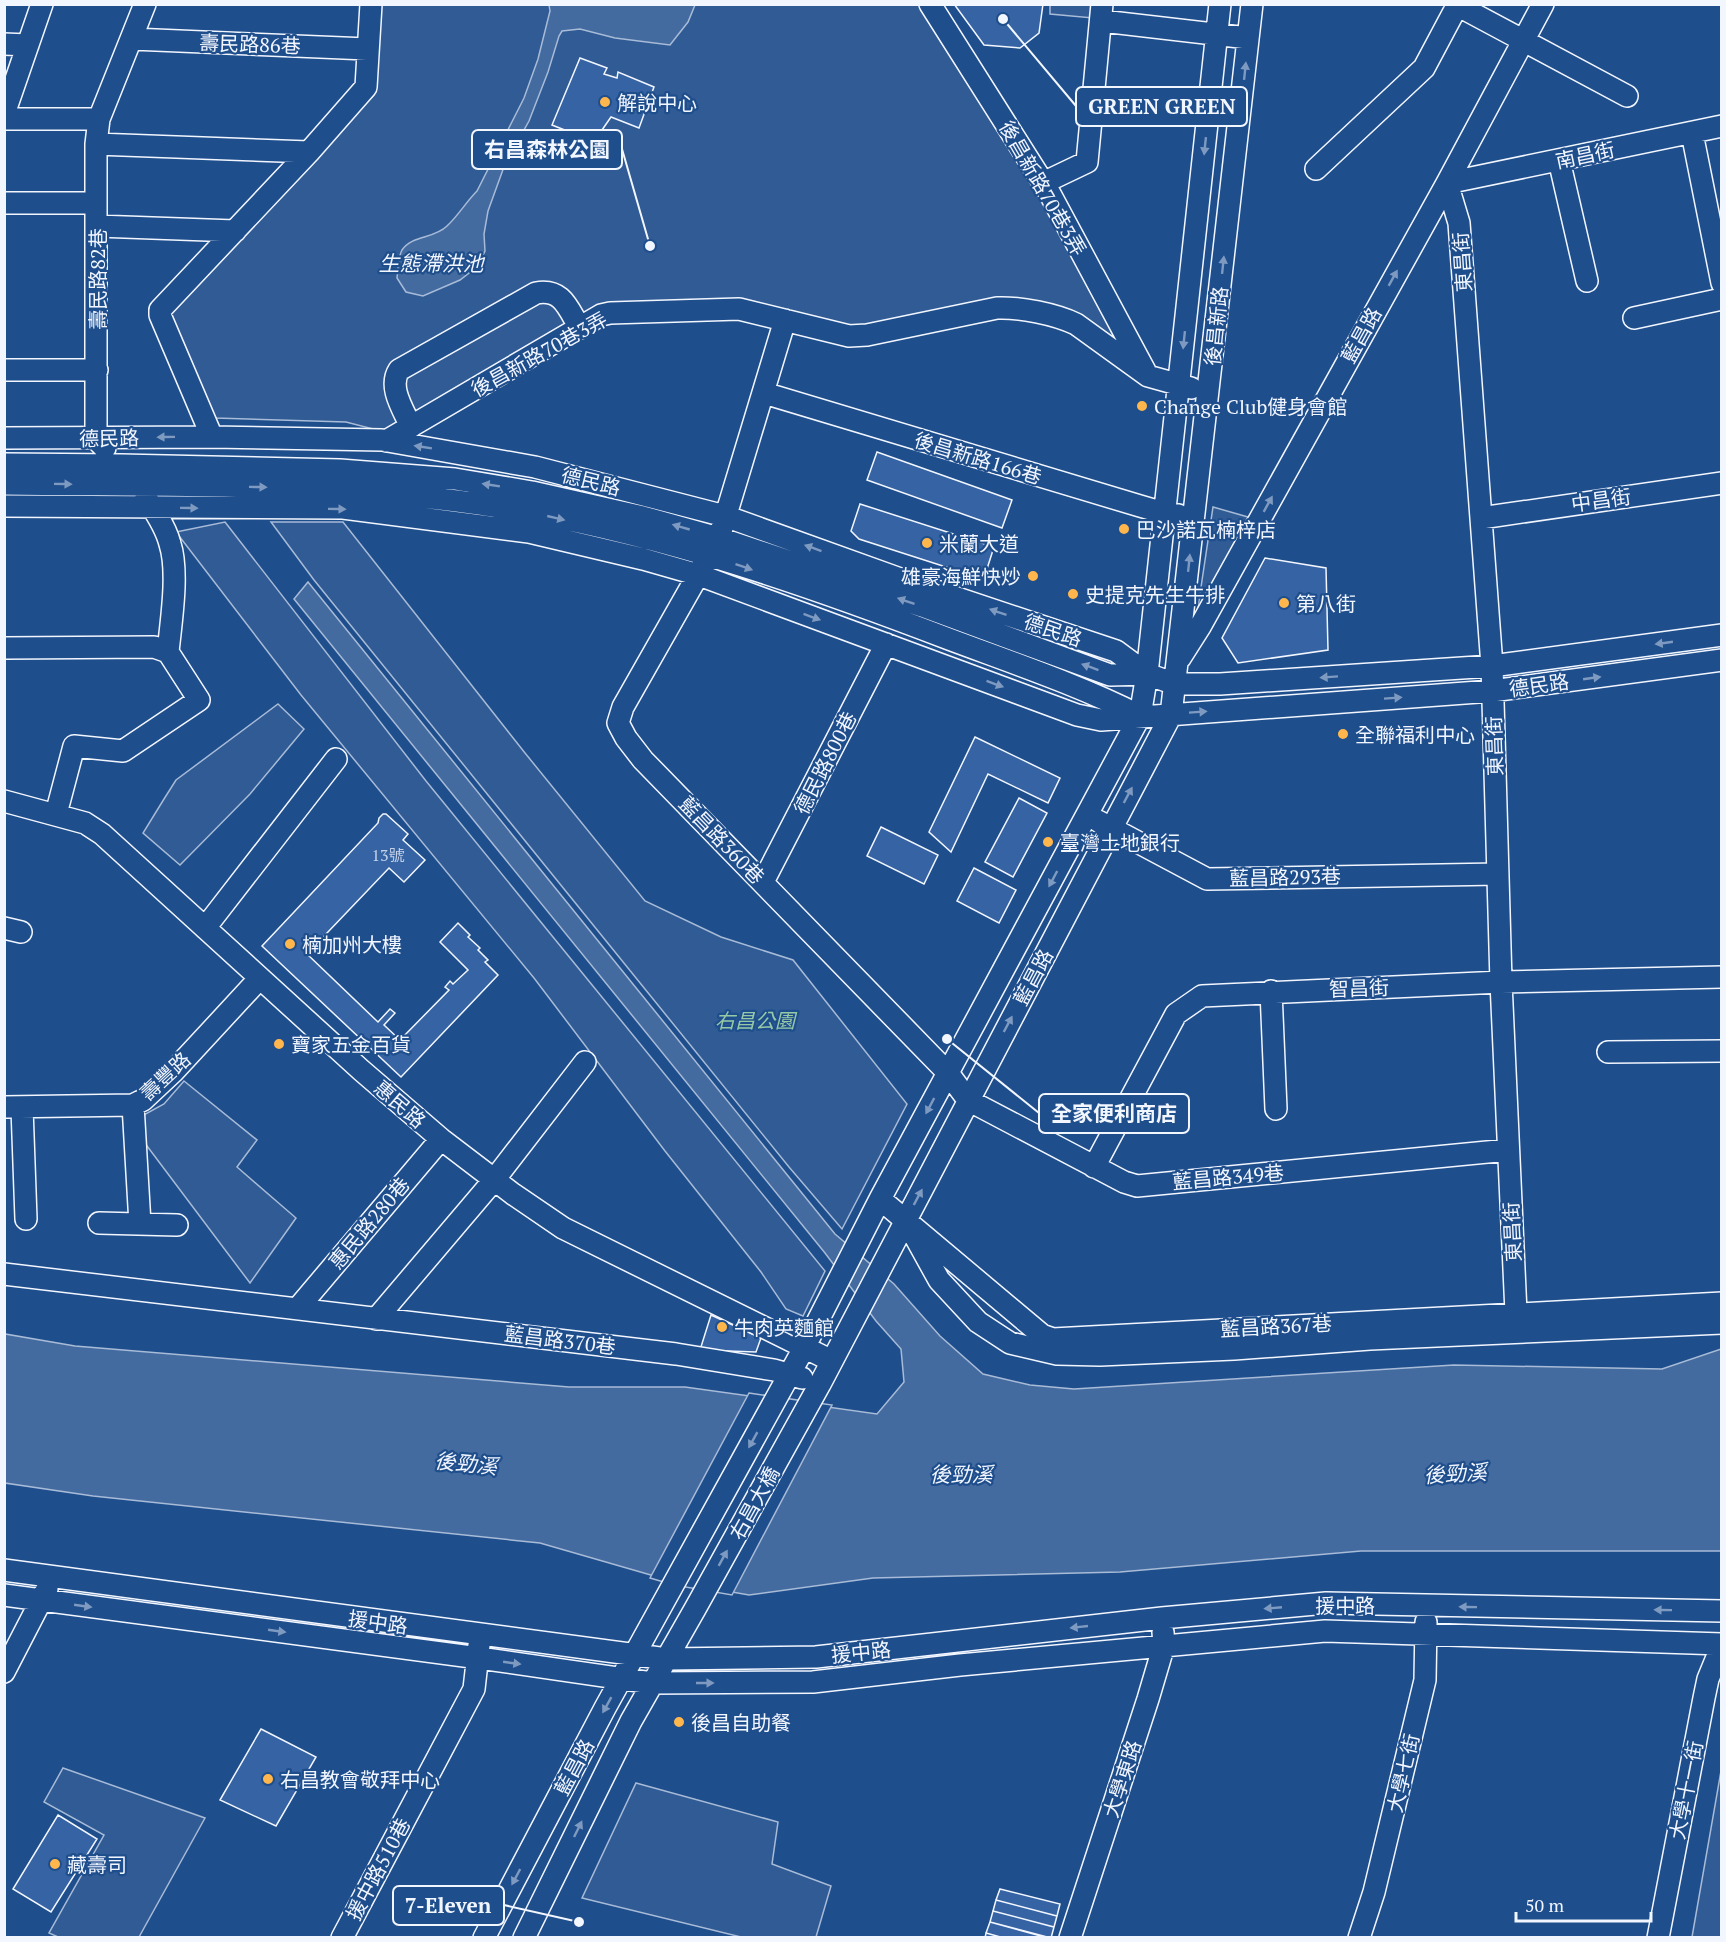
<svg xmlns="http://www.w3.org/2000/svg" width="1726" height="1942" font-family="'PT Serif','Noto Sans TC',serif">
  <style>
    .built { fill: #305b95; stroke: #a8bbd7; stroke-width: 1.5 }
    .water { fill: #446ba0; stroke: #a8bbd7; stroke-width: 1.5 }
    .pier { fill: #1f4e8c; stroke: #a8bbd7; stroke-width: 1.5 }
    .building { fill: #3563a3; stroke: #f2f6ff; stroke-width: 1.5 }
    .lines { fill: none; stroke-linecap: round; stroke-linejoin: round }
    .minor-casing { stroke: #f2f6ff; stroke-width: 24 }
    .minor { stroke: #1f4e8c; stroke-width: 21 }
    .oneway { fill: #7e9ac0 }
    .poi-dot { fill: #ffb74d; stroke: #1f4e8c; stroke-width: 2 }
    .labels { text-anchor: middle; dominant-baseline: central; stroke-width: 4.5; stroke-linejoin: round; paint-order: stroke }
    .number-label { font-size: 16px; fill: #c3d1e8 }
    .street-label { font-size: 20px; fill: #f2f6ff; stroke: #1f4e8c }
    .poi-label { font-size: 20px; fill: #f2f6ff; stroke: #1f4e8c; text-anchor: start }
    .park-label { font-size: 20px; font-style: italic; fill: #97c8a6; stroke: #1f4e8c }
    .water-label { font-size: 21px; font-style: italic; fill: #f2f6ff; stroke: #1f4e8c }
    .leader { fill: none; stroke: #f2f6ff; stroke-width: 2 }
    .callout-dot { fill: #f2f6ff; stroke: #1f4e8c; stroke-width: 2 }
    .callout { fill: #1f4e8c; stroke: #f2f6ff; stroke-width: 2 }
    .callout-label { font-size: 21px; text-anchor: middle; font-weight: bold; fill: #f2f6ff }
  </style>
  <rect width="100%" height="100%" fill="#1f4e8c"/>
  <path class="built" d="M921,4L1040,189L1129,367L1055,325L1000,312L851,337L711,303L599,316L400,436L346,422L215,418L163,319L374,95L379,5Z
    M1050,5H1094L1093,18L1050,14Z
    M1213,507L1248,517L1197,614Z
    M225,522L426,781L825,1271L803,1316L786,1309L761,1272L665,1151L534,978L301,695L176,532Z
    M271,522H343L525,753L645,901L721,937L793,960L907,1104L842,1229L789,1167L314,580Z
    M278,704L304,729L250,794L180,865L143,833L164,799L176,780Z
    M184,1081L257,1140L237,1167L296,1218L250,1283L138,1134L140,1117L164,1104Z
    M63,1768L205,1818L139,1937H58L49,1933L104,1835L44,1802Z
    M1721,1771V1937H1692Z
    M636,1783L778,1822L772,1864L831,1886L816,1937H741L582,1898Z"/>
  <path class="water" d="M549,5H695L688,22L670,45L615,38L580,29L562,31L559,36L548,72L529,121L505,164L488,211L484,234L485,251L478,266L460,280L423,296L406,292L397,278C398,270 398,257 402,250C412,235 434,239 447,226C458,216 466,202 477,191L524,98L538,59L550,11Z
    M308,582L835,1234L894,1284L940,1336L983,1374L1030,1385L1074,1389L1454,1365L1662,1369L1721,1349V1551H1361L1120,1572L873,1578L749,1595L675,1582L540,1543L93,1496L5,1483V1334L75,1346L569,1387H685L877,1414L904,1382L901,1349L876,1321L825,1253L294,599Z"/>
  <path class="pier" d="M749,1393L832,1405L732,1595L674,1585L650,1578Z"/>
  <path class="building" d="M954,4H1043L1039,33L1020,48L984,45Z
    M580,58L607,68L604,74L617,78L618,72L654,87L639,128L611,117L602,130L592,133L583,131L580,136L552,125Z
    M877,452L1012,500L1002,528L867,480Z
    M860,504L994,547L985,575L977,577L859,539L851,531Z
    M1265,558L1326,568L1328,650L1238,663L1222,638Z
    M975,737L1060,778L1048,803L988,774L951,852L929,832Z
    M1019,798L1047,813L1013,877L985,862Z
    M383,814H386L408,834L403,840L425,860L404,882L389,868L307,954L378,1022L390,1009L395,1013L384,1025L400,1040L449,990L445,987L450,981L453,984L468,970L440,942L458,923L470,935L468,937L480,948L478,950L488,960L485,962L498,975L401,1077L262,946L378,823L379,818Z
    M881,827L938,855L924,884L867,856Z
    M974,868L1016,890L999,923L957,901Z
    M711,1315L761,1338L756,1352L700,1350Z
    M261,1729L316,1757L276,1826L220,1800Z
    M58,1815L97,1839L51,1912L13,1889Z
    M1000,1889L1060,1904L1057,1916L996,1900Z
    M996,1900L1057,1916L1054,1927L993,1911Z
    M993,1911L1054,1927L1051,1938L990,1922Z
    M990,1922L1048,1938H1004L986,1933Z
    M986,1933L1004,1938H985Z"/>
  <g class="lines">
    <defs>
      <path id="minor" d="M930,4L1049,192L1145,371
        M1455,4L1627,96
        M1102,21L1248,38
        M132,39L367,49
        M4,44L28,45
        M4,114L42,4
        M4,119H99L145,4
        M99,119L96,144V439L105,448
        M1692,133L1722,283
        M96,144L309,152
        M1559,160L1587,281
        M1316,169L1424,68L1457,6
        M1043,183L1087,162L1102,4
        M1447,183L1459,223L1492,666L1501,982L1516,1313
        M1447,183L1722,126
        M4,203H96
        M97,226L235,231
        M1634,318L1722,299
        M785,320L719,538L623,707L618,723L626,738L643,760L948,1073L968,1100L1124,1182L1137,1186L1508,1150
        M4,370H97
        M764,393L1140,506L1164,513L1178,515
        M411,427C403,409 388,387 399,370L536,293C563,288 568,309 580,328
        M212,437L160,315V310L309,152L366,87L371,4
        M4,438L212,437L382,440L535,467L725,516L903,580L1116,651L1147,674L1175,684H1220L1492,666L1722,635
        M386,441L601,315L610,313L739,309L849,336L867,335L997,308C1020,307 1055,314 1076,324L1148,376L1191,388
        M4,464L121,465L340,470L455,479L532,492L643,517L719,538L922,606L1110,675L1147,674
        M4,484C155,486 307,482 457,501C626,522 790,578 949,639C1013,663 1079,685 1140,716
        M146,498C155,511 166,528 170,544C179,572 171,622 168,652
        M4,506L343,508L529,532L643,559L699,575L1077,715L1101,720L1492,691L1722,660
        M1481,518L1722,483
        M4,648L154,647L168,652
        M1180,658L1201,625L1447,183L1543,4
        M4,801L85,823L102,834L361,1070L441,1139L513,1194L563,1228L832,1361
        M56,814L74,746L123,751L199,700L168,652
        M1098,821L1207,879L1498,874
        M763,882L886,644
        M4,928L21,932
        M205,928L336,759
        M1271,991L1276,1109
        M1608,1052L1722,1051
        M133,1105L140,1224
        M4,1107L133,1105L143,1100L173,1072L260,978
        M22,1108L26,1219
        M1094,1167L1176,1014L1202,996L1501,982L1722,977
        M880,1199L1042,1335L1053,1339L1722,1303
        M99,1223L177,1225
        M913,1233L939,1280L978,1322L1010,1343L1057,1354L1100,1355L1234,1349L1370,1339L1722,1323
        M4,1274L676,1354L774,1370L802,1378
        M298,1308L441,1139
        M376,1319L494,1180L585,1062
        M4,1570L667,1659L816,1657L1162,1618L1326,1603L1722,1611
        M4,1595L479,1658L652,1683L813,1682L960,1665L1325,1631L1722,1644
        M4,1672L47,1589
        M342,1938L474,1689L479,1645
        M484,1938L605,1708L804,1348L880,1199L1140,716L1147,674L1220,4
        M524,1938L631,1721L695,1609L820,1384L1171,715L1252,4
        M1070,1938L1148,1699L1164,1645L1163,1632
        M1359,1938L1374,1892L1425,1680L1426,1622
        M1658,1938L1704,1698L1708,1679L1722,1645"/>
    </defs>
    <use href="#minor" class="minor-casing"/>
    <use href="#minor" class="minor"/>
  </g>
  <defs><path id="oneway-solid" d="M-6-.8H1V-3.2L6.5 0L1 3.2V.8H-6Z" transform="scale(1.5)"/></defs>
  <g class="oneway">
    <use href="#oneway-solid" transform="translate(1245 71) rotate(-84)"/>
    <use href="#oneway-solid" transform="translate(1205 146) rotate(96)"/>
    <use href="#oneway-solid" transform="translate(1223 265) rotate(-84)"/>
    <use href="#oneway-solid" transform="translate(1393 278) rotate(-61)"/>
    <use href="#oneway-solid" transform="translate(1184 340) rotate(96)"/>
    <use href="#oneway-solid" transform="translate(166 437) rotate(179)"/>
    <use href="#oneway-solid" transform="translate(423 447) rotate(-171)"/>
    <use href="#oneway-solid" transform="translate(63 484) rotate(1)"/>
    <use href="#oneway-solid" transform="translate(491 485) rotate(-171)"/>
    <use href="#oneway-solid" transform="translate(258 487) rotate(1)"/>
    <use href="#oneway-solid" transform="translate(1268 504) rotate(-61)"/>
    <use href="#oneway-solid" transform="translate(189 508) rotate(1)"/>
    <use href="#oneway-solid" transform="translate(337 509) rotate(1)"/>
    <use href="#oneway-solid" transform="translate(556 518) rotate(13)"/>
    <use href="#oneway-solid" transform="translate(681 527) rotate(-164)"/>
    <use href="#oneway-solid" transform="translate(813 548) rotate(-160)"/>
    <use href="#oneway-solid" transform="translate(1189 563) rotate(-84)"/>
    <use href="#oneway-solid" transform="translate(744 567) rotate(19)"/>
    <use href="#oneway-solid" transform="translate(906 601) rotate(-161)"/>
    <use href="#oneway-solid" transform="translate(998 612) rotate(-161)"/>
    <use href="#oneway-solid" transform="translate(812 617) rotate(20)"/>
    <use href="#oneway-solid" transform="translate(1664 643) rotate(172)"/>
    <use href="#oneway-solid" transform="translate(1090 667) rotate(-160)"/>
    <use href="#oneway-solid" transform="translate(1329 677) rotate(176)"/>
    <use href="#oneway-solid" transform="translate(1592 678) rotate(-8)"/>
    <use href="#oneway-solid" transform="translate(995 684) rotate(20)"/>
    <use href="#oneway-solid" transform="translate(1393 698) rotate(-4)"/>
    <use href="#oneway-solid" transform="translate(1198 712) rotate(-4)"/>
    <use href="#oneway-solid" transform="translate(1128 795) rotate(-62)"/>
    <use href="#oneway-solid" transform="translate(1053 879) rotate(118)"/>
    <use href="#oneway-solid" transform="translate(1008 1024) rotate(-62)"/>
    <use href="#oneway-solid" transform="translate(930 1106) rotate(118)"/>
    <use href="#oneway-solid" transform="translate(918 1197) rotate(-62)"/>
    <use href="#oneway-solid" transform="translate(753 1440) rotate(119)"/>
    <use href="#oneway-solid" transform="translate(723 1558) rotate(-61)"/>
    <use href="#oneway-solid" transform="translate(83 1606) rotate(8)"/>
    <use href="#oneway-solid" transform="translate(1468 1607) rotate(-179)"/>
    <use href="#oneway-solid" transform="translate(1273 1608) rotate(175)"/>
    <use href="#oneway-solid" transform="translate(1663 1610) rotate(-179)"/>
    <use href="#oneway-solid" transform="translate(1079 1627) rotate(174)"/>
    <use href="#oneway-solid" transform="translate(277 1631) rotate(8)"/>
    <use href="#oneway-solid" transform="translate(512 1663) rotate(8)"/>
    <use href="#oneway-solid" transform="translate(705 1683)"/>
    <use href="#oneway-solid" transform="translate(607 1705) rotate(119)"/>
    <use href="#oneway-solid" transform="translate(578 1829) rotate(-64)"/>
    <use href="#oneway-solid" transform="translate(516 1877) rotate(118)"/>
  </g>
  <g class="poi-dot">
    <circle cx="605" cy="102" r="6"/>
    <circle cx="1142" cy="406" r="6"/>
    <circle cx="1124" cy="529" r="6"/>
    <circle cx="927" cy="543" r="6"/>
    <circle cx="1033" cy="576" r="6"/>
    <circle cx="1073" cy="594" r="6"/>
    <circle cx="1284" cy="603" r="6"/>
    <circle cx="1343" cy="734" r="6"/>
    <circle cx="1048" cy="842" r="6"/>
    <circle cx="290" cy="944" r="6"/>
    <circle cx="279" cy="1044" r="6"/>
    <circle cx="722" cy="1327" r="6"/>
    <circle cx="679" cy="1722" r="6"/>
    <circle cx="268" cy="1779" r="6"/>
    <circle cx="55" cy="1864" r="6"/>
  </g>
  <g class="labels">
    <g class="number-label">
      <text x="388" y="855">13號</text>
    </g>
    <g class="street-label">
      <text transform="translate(250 44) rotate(2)">壽民路86巷</text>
      <text transform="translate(1585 155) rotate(-12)">南昌街</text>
      <text transform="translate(1043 188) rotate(60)">後昌新路70巷3弄</text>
      <text transform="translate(1462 262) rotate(-94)">東昌街</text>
      <text transform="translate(97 279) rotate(-90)">壽民路82巷</text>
      <text transform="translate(1216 326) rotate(-84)">後昌新路</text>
      <text transform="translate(1361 335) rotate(-61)">藍昌路</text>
      <text transform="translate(539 354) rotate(-29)">後昌新路70巷3弄</text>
      <text transform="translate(109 438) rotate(-1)">德民路</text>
      <text transform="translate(978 458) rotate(17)">後昌新路166巷</text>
      <text transform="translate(591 481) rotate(14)">德民路</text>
      <text transform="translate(1601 500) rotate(-8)">中昌街</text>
      <text transform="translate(1053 630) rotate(19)">德民路</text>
      <text transform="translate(1539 685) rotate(-8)">德民路</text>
      <text transform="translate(1494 746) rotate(-92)">東昌街</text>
      <text transform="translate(825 763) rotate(-63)">德民路800巷</text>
      <text transform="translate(722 840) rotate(46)">藍昌路360巷</text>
      <text transform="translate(1285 877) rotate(-1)">藍昌路293巷</text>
      <text transform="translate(1033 977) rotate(-62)">藍昌路</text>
      <text transform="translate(1359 988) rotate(-2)">智昌街</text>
      <text transform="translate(165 1076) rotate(-43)">壽豐路</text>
      <text transform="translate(400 1104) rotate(41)">惠民路</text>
      <text transform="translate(1228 1177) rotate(-5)">藍昌路349巷</text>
      <text transform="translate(369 1223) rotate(-50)">惠民路280巷</text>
      <text transform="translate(1512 1232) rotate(-93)">東昌街</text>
      <text transform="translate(1276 1326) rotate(-3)">藍昌路367巷</text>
      <text transform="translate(560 1340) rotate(7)">藍昌路370巷</text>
      <text transform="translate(754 1503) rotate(-61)">右昌大橋</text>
      <text x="1345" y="1605">援中路</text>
      <text transform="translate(378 1622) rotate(8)">援中路</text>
      <text transform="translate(861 1652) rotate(-6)">援中路</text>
      <text transform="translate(574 1767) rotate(-62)">藍昌路</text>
      <text transform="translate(1403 1773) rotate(-77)">大學七街</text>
      <text transform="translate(1122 1779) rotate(-72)">大學東路</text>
      <text transform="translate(1686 1790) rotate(-79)">大學十一街</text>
      <text transform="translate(378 1869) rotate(-62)">援中路510巷</text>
    </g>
    <g class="poi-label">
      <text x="617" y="102">解說中心</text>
      <text x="1154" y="406">Change Club健身會館</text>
      <text x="1136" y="529">巴沙諾瓦楠梓店</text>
      <text x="939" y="543">米蘭大道</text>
      <text x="1021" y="576" text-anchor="end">雄豪海鮮快炒</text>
      <text x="1085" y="594">史提克先生牛排</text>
      <text x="1296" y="603">第八街</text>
      <text x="1355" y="734">全聯福利中心</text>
      <text x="1060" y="842">臺灣土地銀行</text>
      <text x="302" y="944">楠加州大樓</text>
      <text x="291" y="1044">寶家五金百貨</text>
      <text x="734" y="1327">牛肉英麵館</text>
      <text x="691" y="1722">後昌自助餐</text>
      <text x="280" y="1779">右昌教會敬拜中心</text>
      <text x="67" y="1864">藏壽司</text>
    </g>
    <g class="park-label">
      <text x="755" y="1020">右昌公園</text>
    </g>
    <g class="water-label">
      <text x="431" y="263">生態滯洪池</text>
      <text transform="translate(466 1463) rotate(6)">後勁溪</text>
      <text transform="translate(1455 1473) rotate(-3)">後勁溪</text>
      <text x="961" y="1474">後勁溪</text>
    </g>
  </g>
  <path class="leader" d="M1003 19L1076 106M650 246L622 149M947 1039L1039 1113M579 1922L504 1905"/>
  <g class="callout-dot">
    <circle cx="1003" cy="19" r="6"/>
    <circle cx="650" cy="246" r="6"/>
    <circle cx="947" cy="1039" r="6"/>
    <circle cx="579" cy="1922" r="6"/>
  </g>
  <g class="callout">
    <rect x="1076" y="87" width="171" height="39" rx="6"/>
    <rect x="472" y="130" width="150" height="39" rx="6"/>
    <rect x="1039" y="1094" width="150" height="39" rx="6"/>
    <rect x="393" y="1886" width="111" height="39" rx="6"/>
  </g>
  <g class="callout-label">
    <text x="1162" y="114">GREEN GREEN</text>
    <text x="547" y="157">右昌森林公園</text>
    <text x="1114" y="1121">全家便利商店</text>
    <text x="448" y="1913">7-Eleven</text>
  </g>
  <rect width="1726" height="1942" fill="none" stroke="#f2f6ff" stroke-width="12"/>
  <path d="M1516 1912v9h135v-9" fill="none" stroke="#f2f6ff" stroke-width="3"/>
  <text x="1525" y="1912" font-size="18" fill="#f2f6ff" stroke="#1f4e8c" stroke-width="4.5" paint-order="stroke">50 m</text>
</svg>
